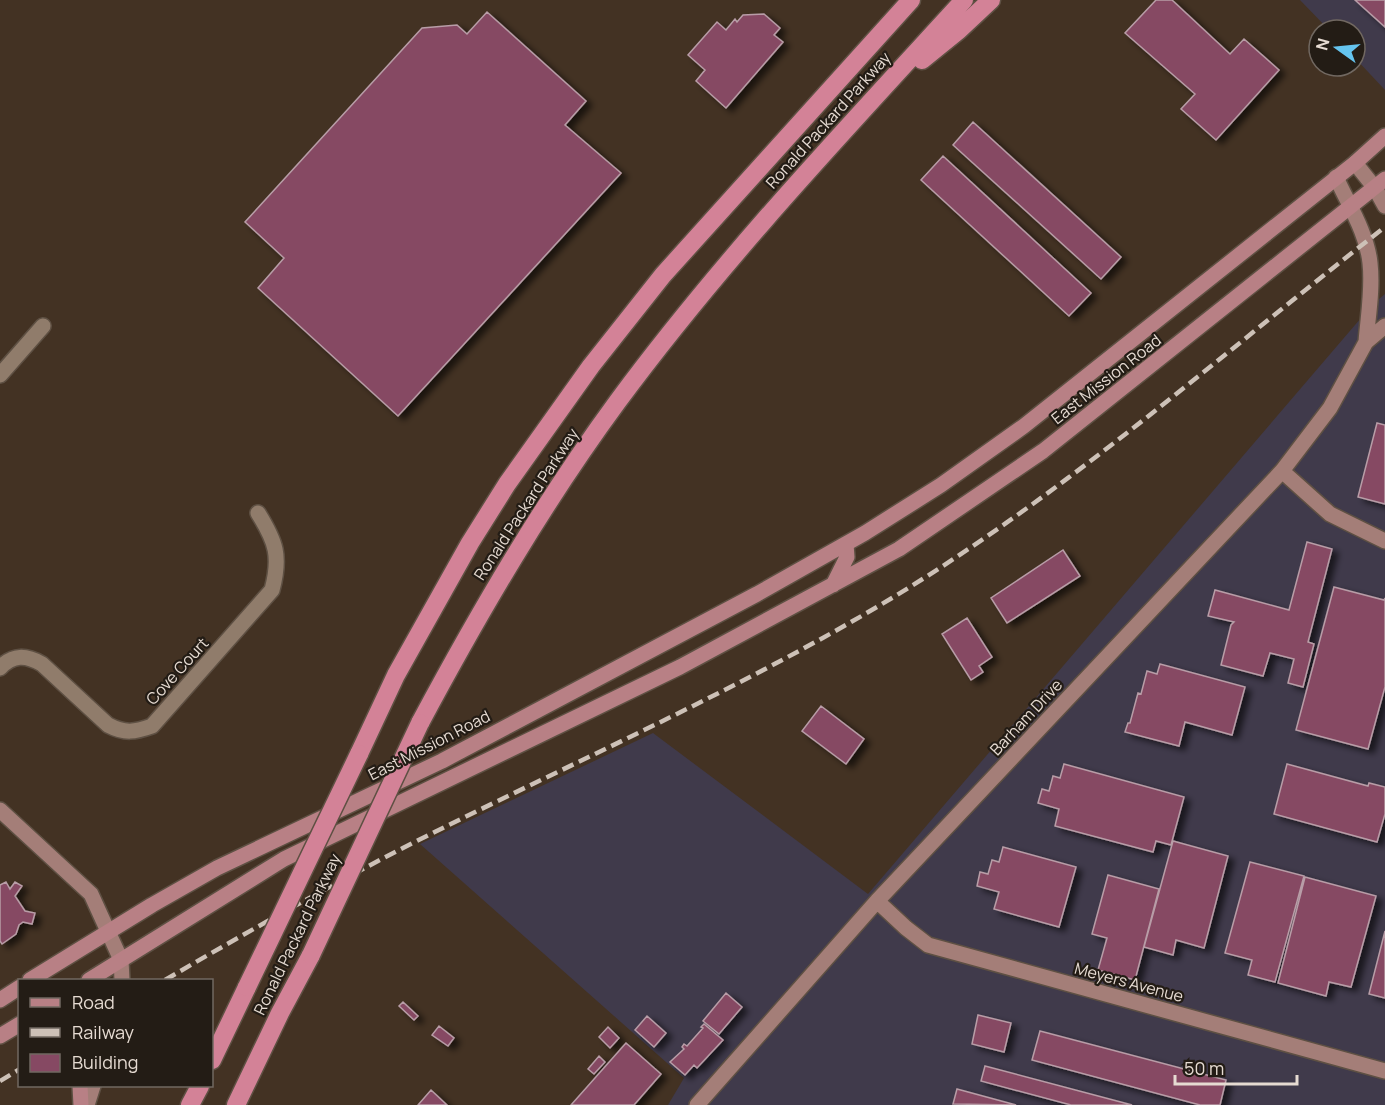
<svg xmlns="http://www.w3.org/2000/svg" width="1385" height="1105" font-family="Manrope,sans-serif">
  <style>
    .industrial { fill: #403a4b }
    .building { fill: #864963; stroke: #b89da7; stroke-width: 1.5; filter: url(#shadow) }
    .lines { fill: none; stroke-linecap: round; stroke-linejoin: round }
    .street-casing { stroke: #5e5043; stroke-width: 18 }
    .secondary-casing { stroke: #5e5043; stroke-width: 18 }
    .primary-casing { stroke: #5e5043; stroke-width: 18 }
    .highway-casing { stroke: #5e5043; stroke-width: 21 }
    .street { stroke: #907c6b; stroke-width: 15 }
    .secondary { stroke: #a47e78; stroke-width: 15 }
    .primary { stroke: #b88085; stroke-width: 15 }
    .highway { stroke: #d38297; stroke-width: 18 }
    .rail { stroke: #cdc1b7; stroke-width: 4.5; stroke-dasharray: 12 6; stroke-linecap: butt }
    .highway-bridge-casing { stroke: #5e5043; stroke-width: 21; stroke-linecap: butt }
    .highway-bridge { stroke: #d38297; stroke-width: 18 }
    .labels { text-anchor: middle; dominant-baseline: central; stroke-width: 4.5; stroke-linejoin: round; paint-order: stroke }
    .street-label { font-size: 16px; fill: #e6dbd2; stroke: #231c15 }
  </style>
  <defs>
    <filter id="shadow"><feDropShadow dx="6" dy="4" stdDeviation="3" flood-color="#0009"/></filter>
  </defs>
  <rect width="100%" height="100%" fill="#433223"/>
  <path class="industrial" d="M1300,0H1385V90L1355,58V30H1329Z
    M1385,294V1105H668L684,1078L420,844L653,733L868,894L1373,304Z"/>
  <path class="building" d="M1156,0H1172L1230,54L1244,39L1279,70L1216,140L1181,109L1195,94L1125,33Z
    M1355,0H1385V27Z
    M487,12L586,101L565,125L621,173L398,416L258,288L284,258L245,222L422,28L457,25L467,34Z
    M764,14L780,28L774,35L783,42L726,108L696,81L705,70L688,55L717,22L726,30L735,19L737,22L743,15Z
    M973,122L1121,257L1101,279L953,145Z
    M943,156L1091,293L1069,316L921,180Z
    M1377,423L1385,425V504L1358,497Z
    M1307,542L1332,549L1308,642L1314,644L1303,687L1288,683L1294,659L1270,653L1263,676L1221,665L1231,625L1234,622L1208,616L1215,590L1289,610Z
    M1063,550L1080,576L1007,623L991,598Z
    M1334,587L1384,600L1385,598V687L1368,749L1296,730Z
    M967,618L992,657L979,666L983,672L971,680L942,634Z
    M1160,664L1245,687L1232,735L1185,722L1179,746L1125,732L1128,723H1130L1138,693L1141,694L1147,671L1157,674Z
    M821,706L864,739L846,764L802,731Z
    M1064,764L1184,797L1171,845L1156,841L1153,852L1055,826L1059,809L1038,803L1042,789L1049,791L1053,776L1060,778Z
    M1287,764L1368,786L1369,783L1385,787V814L1377,842L1274,814Z
    M1173,841L1228,856L1204,948L1176,940L1173,955L1144,947Z
    M1003,847L1076,867L1059,927L994,909L999,892L977,886L980,872L988,874L992,860L999,862Z
    M1250,862L1304,876L1275,982L1248,975L1252,960L1225,953Z
    M1108,875L1159,889L1135,980L1098,970L1107,938L1092,934Z
    M1305,877L1376,896L1351,987L1329,982L1326,996L1278,983Z
    M6,882L10,889L15,882L22,886L15,896L25,911L35,913L32,924L23,922L19,925L16,934L2,944L0,941V885Z
    M1385,931V998L1369,994Z
    M726,993L742,1007L719,1034L703,1021Z
    M403,1002L418,1016L414,1020L399,1006Z
    M978,1015L1011,1023L1004,1052L972,1044Z
    M647,1016L666,1033L654,1047L635,1030Z
    M704,1024L723,1040L697,1068L694,1065L685,1075L670,1062L684,1049L682,1047L684,1044L687,1046L703,1028L701,1027Z
    M439,1026L454,1038L448,1046L432,1035Z
    M608,1027L619,1038L610,1048L599,1037Z
    M1040,1031L1226,1080L1220,1105H1200L1032,1060Z
    M626,1043L661,1074L634,1105H571Z
    M599,1056L605,1062L594,1074L588,1069Z
    M985,1066L1132,1105H1071L981,1081Z
    M957,1089L1016,1105L953,1104Z
    M431,1090L447,1105H418Z"/>
  <g class="lines">
    <defs>
      <path id="street" d="M0,375L43,326
        M0,668C13,654 26,655 42,664L108,725C125,734 135,732 152,726L272,590C281,556 276,542 258,513"/>
      <path id="secondary" d="M1355,163L1375,188L1385,206
        M1336,177C1348,204 1367,233 1370,263C1373,289 1368,316 1366,342
        M1282,471L1330,514L1385,541
        M0,810L91,894L121,960L122,980
        M877,901L906,928L928,945L1385,1071
        M87,1105L93,1086
        M697,1105L877,901L1282,471L1330,408L1366,342L1385,326"/>
      <path id="primary" d="M833,585L847,557L846,544
        M30,980L152,905L217,868L442,761L757,594L865,533L941,485L1024,426L1355,163L1385,136
        M89,980L284,859L680,667L899,549L1043,451L1385,179
        M0,1000L20,987
        M0,1036L20,1024
        M80,1086L81,1105"/>
      <path id="highway" d="M922,60L959,30L991,0
        M420,723C480,611 543,503 618,401C723,259 845,130 964,0
        M359,754L396,675L470,543L507,484L591,366L663,275L911,0
        M212,1060L247,987
        M190,1105L200,1086
        M236,1105L280,1013L311,955"/>
    </defs>
    <use href="#street" class="street-casing"/>
    <use href="#secondary" class="secondary-casing"/>
    <use href="#primary" class="primary-casing"/>
    <use href="#highway" class="highway-casing"/>
    <use href="#street" class="street"/>
    <use href="#secondary" class="secondary"/>
    <use href="#primary" class="primary"/>
    <use href="#highway" class="highway"/>
    <path class="rail" d="M165,980C242,935 320,891 399,850C560,768 727,696 882,604C1063,496 1219,356 1385,227
      M0,1081L20,1069"/>
    <defs>
      <path id="highway-bridge" d="M311,955L420,723
        M247,987L359,754"/>
    </defs>
    <use href="#highway-bridge" class="highway-bridge-casing"/>
    <use href="#highway-bridge" class="highway-bridge"/>
  </g>
  <g class="labels">
    <g class="street-label">
      <text transform="translate(828 120) rotate(-48)">Ronald Packard Parkway</text>
      <text transform="translate(1106 379) rotate(-38)">East Mission Road</text>
      <text transform="translate(526 504) rotate(-57)">Ronald Packard Parkway</text>
      <text transform="translate(177 671) rotate(-48)">Cove Court</text>
      <text transform="translate(1026 717) rotate(-47)">Barham Drive</text>
      <text transform="translate(429 745) rotate(-27)">East Mission Road</text>
      <text transform="translate(297 934) rotate(-64)">Ronald Packard Parkway</text>
      <text transform="translate(1129 982) rotate(15)">Meyers Avenue</text>
    </g>
  </g>
  <rect x="18" y="979" width="195" height="108" fill="#231c15" stroke="#716861" stroke-width="1.5"/>
  <rect x="30" y="998" width="30" height="9" fill="#b88085" stroke="#716861" stroke-width="1.5"/>
  <text x="72" y="1009" font-size="18" fill="#e6dbd2">Road</text>
  <rect x="30" y="1028" width="30" height="9" fill="#cdc1b7" stroke="#716861" stroke-width="1.5"/>
  <text x="72" y="1039" font-size="18" fill="#e6dbd2">Railway</text>
  <rect x="30" y="1054" width="30" height="18" fill="#864963" stroke="#716861" stroke-width="1.5"/>
  <text x="72" y="1069" font-size="18" fill="#e6dbd2">Building</text>
  <g transform="translate(1337 48) rotate(285)"><circle r="28" fill="#231c15" stroke="#716861" stroke-width="1.5"/>
  <path d="M0-4.5L10 22L0 15L-10 22Z" fill="#65c4ef"/>
  <text y="-9" font-size="16" font-weight="bold" text-anchor="middle" fill="#e6dbd2">N</text>
  </g>
  <path d="M1175 1075v9h122v-9" fill="none" stroke="#e6dbd2" stroke-width="3"/>
  <text x="1184" y="1075" font-size="18" fill="#e6dbd2" stroke="#231c15" stroke-width="4.5" paint-order="stroke">50 m</text>
</svg>
